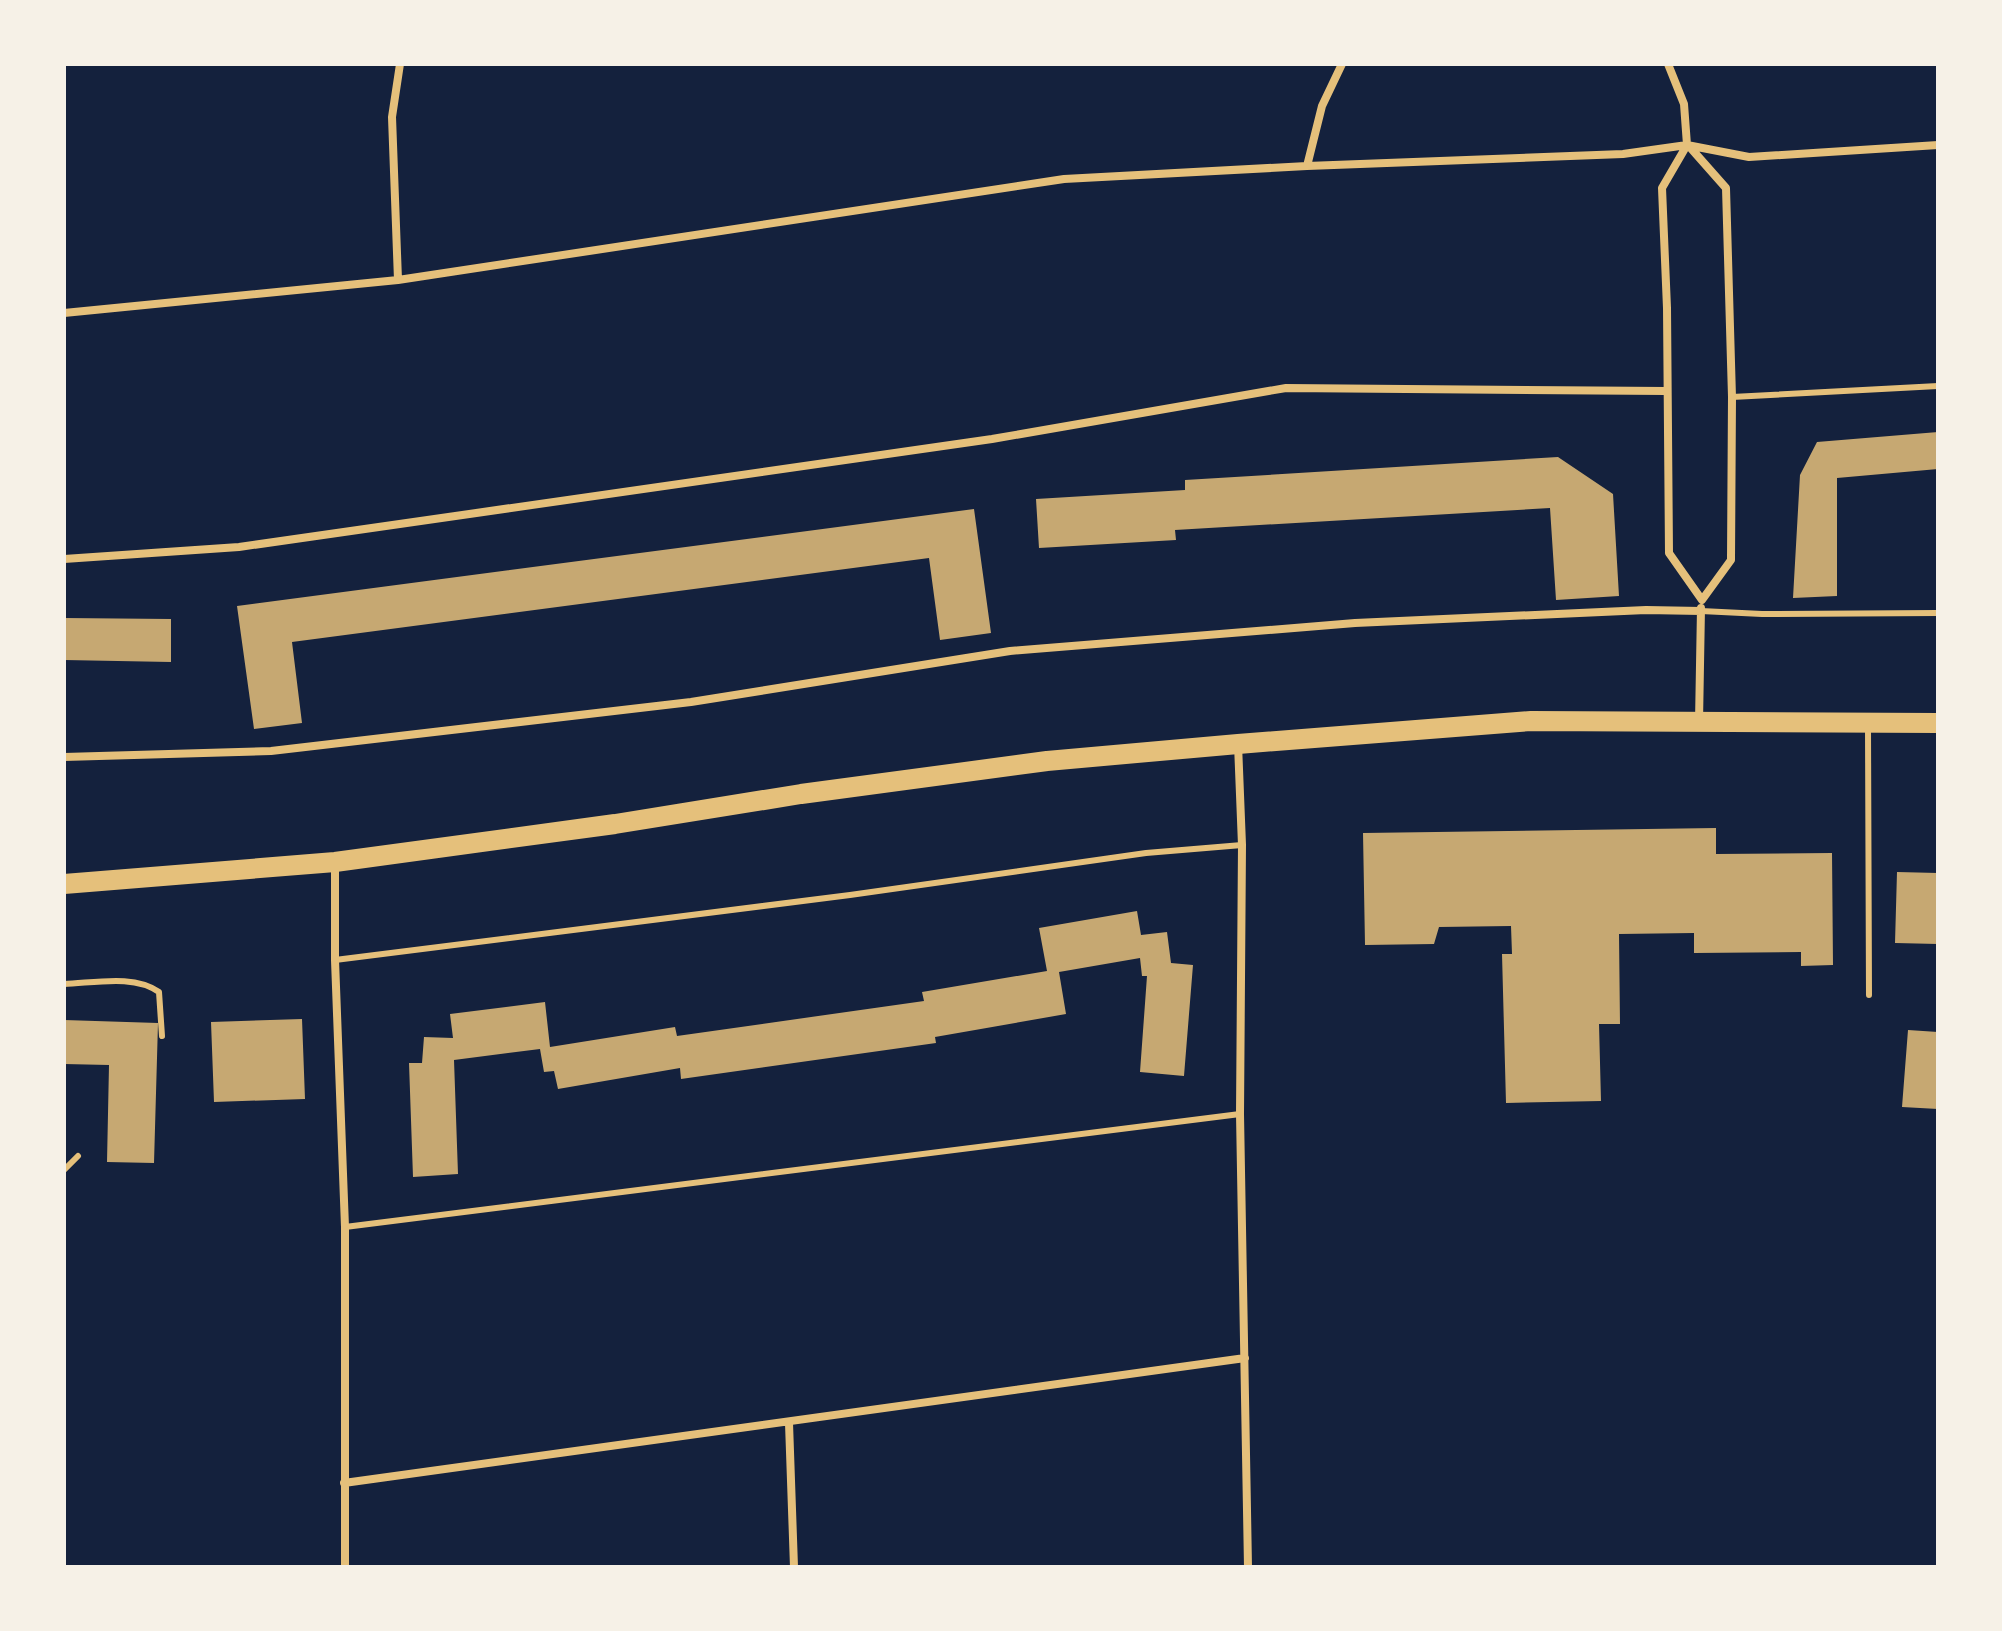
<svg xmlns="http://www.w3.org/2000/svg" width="2002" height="1631" font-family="Poppins,sans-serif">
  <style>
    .building { fill: #c6a872 }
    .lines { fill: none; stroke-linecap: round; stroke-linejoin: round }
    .service { stroke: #e5c07b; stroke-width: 6 }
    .minor { stroke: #e5c07b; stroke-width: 8 }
    .primary { stroke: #e5c07b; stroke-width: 20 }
  </style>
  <rect width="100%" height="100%" fill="#14213d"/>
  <path class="building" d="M1938,432V469L1837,478V596L1793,598L1800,475L1817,442Z
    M1558,457L1613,494L1619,596L1556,600L1550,508L1175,530L1176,540L1039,548L1036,499L1185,490V480Z
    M974,509L991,633L940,640L929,558L292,642L302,723L254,729L237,606Z
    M64,618L171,619V662L64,660Z
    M1716,828V854L1832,853L1833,965L1801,966V952L1694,953V933L1619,934L1620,1024H1599L1601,1101L1506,1103L1502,954H1512L1511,926L1439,927L1434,944L1365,945L1363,833Z
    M1897,872L1938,873V944L1895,943Z
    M1137,911L1141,935L1167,932L1171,963L1193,965L1184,1076L1140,1072L1147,976H1142L1140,958L1059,972L1066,1014L935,1037L936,1043L681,1079L680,1068L558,1089L554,1071L544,1072L540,1049L454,1060L458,1174L413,1177L409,1063H422L424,1037L453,1038L450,1014L545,1002L550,1047L675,1027L677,1036L924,1001L922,992L1047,971L1039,928Z
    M302,1019L305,1099L214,1102L211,1022Z
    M64,1020L158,1023L154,1163L107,1162L109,1065L64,1064Z
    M1908,1030L1938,1032V1109L1902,1107Z"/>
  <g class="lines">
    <path class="service" d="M1732,397L1938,386
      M1701,611L1762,614L1938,613
      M1868,727L1869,995
      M335,960L850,895L1146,853L1242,845
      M64,984C94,983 134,974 159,992L162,1036
      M64,1170L78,1156
      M345,1227L1240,1114"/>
    <path class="minor" d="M1668,64L1684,104L1687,145L1662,188L1667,308L1669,553L1702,600L1731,560L1732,397L1726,188L1688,145
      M1307,166L1322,106L1342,64
      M398,280L392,117L400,64
      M64,313L398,280L1064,179L1307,166L1623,154L1687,145L1749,157L1938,145
      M64,559L239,547L992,439L1286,388L1666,391
      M1699,722L1701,608
      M1238,744L1242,845L1240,1114L1248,1567
      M64,757L271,751L691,702L1010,651L1355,623L1646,610L1701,611
      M335,864V960L345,1227V1567
      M789,1423L794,1567
      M344,1483L1245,1358"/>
    <path class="primary" d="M64,884L335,862L615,824L801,794L1047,761L1238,744L1531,721L1938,723"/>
  </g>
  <rect width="2002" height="1631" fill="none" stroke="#f6f1e7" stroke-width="132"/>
</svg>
